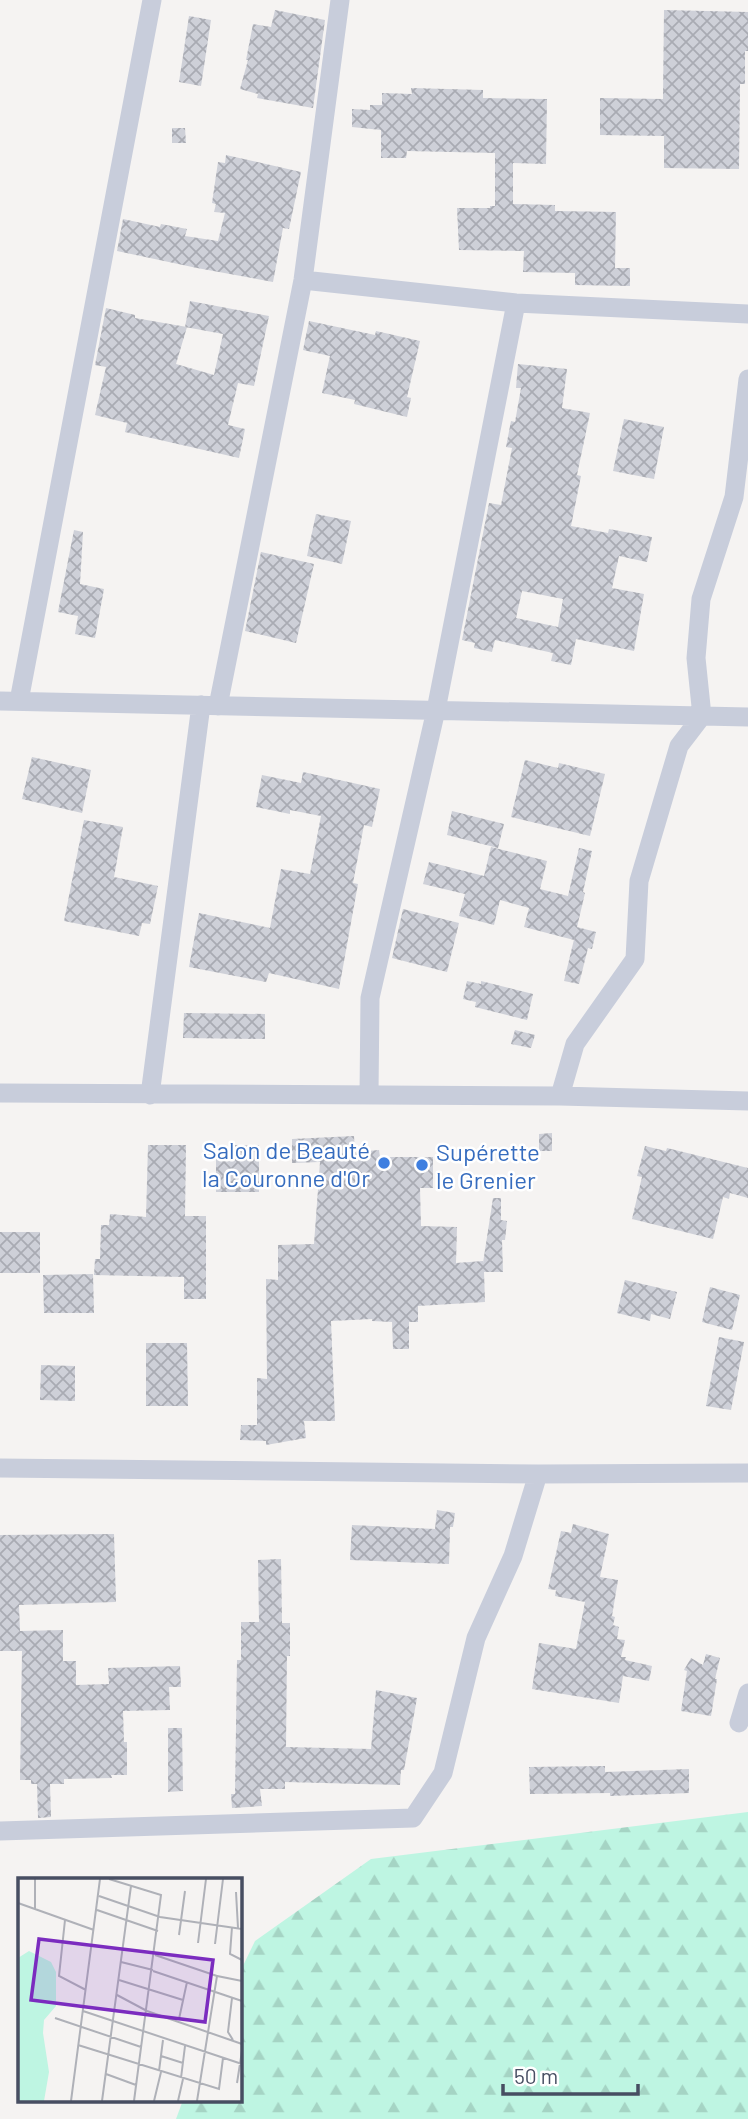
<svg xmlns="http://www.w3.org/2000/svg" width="748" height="2119" font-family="Barlow,sans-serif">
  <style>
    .forest { fill: url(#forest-firs) }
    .building { fill: url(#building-cross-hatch); fill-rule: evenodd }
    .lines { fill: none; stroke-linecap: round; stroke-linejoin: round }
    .minor { stroke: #c8cddb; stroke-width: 19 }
    .shop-dot { fill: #3f7fe0; stroke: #fff; stroke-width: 2.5 }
    .labels { text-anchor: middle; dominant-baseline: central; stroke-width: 5; stroke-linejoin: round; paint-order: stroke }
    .shop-label { font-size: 24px; fill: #366cbe; stroke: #fff; text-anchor: end }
    .inset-road { fill: none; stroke: #afb1b8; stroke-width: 2 }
    .view { fill: #7b2cbf; fill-opacity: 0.15; stroke: #7b2cbf; stroke-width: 3.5 }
    .inset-edge { fill: none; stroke: #474e62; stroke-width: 3.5 }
  </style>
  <defs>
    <pattern id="forest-firs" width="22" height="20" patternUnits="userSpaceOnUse" patternTransform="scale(1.75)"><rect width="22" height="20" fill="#bef5e2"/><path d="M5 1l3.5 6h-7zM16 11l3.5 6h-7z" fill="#a5d4c4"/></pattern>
    <pattern id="building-cross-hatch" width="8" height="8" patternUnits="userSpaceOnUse" patternTransform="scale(1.75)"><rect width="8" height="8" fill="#ced0d8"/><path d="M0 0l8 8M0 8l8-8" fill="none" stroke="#a9abb3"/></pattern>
  </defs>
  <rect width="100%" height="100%" fill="#f5f3f2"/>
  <path class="forest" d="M748,1812V2119H176L183,2100H240V1972L255,1941L371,1859Z"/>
  <path class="building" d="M275,10L325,20L313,108L257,98L258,94L240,89L248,60H246L253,24L271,27Z
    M664,10L748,12V51H745V84H740L739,169L664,168V136L600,135V98L663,99Z
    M189,16L211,20L201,86L179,82Z
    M411,88L483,90V98L547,99L546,164L513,163V204L555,205V211L616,212L615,268H630V286L575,285V273L523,272L524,251L459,250L457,208H490V206H495V153L407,151L406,158H381V130L352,127V109L370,110V105H382V93L412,94Z
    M172,128H185L186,143H172Z
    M226,155L301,172L289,229L283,228L273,282L197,268L117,251L123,219L160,227L161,224L187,229L185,236L218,241L225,213L214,212L216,204L212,203L218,162L225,163Z
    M190,301L269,316L254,386L238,383L228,425L245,429L239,458L125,432L127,423L95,415L106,367L95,365L106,308L135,315V318L187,327L176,364L214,375L223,334L185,327Z
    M309,321L375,335L376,331L420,341L407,397L411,398L407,417L354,404L355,400L322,393L330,356L303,350Z
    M518,364L567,369L562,408L590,413L577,475L581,476L571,526L608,533L609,529L652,537L647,562L619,556L612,588L644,594L634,651L576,639L571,665L551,661L553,653L495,640L492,652L474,648L475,643L462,640L489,503L501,505L512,448L506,447L511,421L515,422L521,388H516ZM522,591L563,599L558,627L516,618Z
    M624,419L664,427L654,479L613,471Z
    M316,514L351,521L342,564L307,556Z
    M74,530L83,532L80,584L104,589L95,638L75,634L78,616L58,612Z
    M261,552L314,564L296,643L245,631Z
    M32,757L91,770L82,813L22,799Z
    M525,760L558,768L559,763L605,774L590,836L511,817Z
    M303,772L380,789L372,827L364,825L353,883L358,884L339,989L269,973L266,982L189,967L199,913L270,928L281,869L310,874L321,816L290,810V814L256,807L262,775L301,783Z
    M452,811L504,824L498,848L447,835Z
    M84,820L123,827L114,877L158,886L150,924L142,923L139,936L64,921Z
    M491,847L547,861L540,889L568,896L579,848L592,851L583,892L585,893L574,940L524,927L529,908L500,900L494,925L459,916L465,894L423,884L429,862L484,876Z
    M403,909L459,923L447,972L392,958Z
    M577,927L596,932L592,949L588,948L579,984L564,981Z
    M467,981L481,984V981L533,994L527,1020L475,1007L476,1002L463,999Z
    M184,1013L265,1014V1039L183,1038Z
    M515,1030L535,1035L531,1048L511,1044Z
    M552,1133V1151H539V1134Z
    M354,1136L355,1152L379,1150L380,1157H433V1188H420L421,1226L457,1227L456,1263L483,1261V1263L493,1198H501V1220L507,1221L505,1240H502L503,1272H484L485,1302L418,1306V1322H409V1349H393L392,1322L372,1321V1319L331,1321L335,1421H304L306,1438L266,1445V1441L240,1440L241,1425H257V1378L267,1379L266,1279L278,1280V1245L314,1244L320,1162L292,1163V1139Z
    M148,1145H186L185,1216H206V1299H184V1277L94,1275L95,1259H100L101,1225H109L110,1214L146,1217Z
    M229,1145H259V1192H216V1155H229Z
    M645,1146L666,1151L667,1148L748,1168V1198L730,1193L729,1199L723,1197L713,1239L632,1219L642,1177L637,1176Z
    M0,1232H40V1273H0Z
    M93,1274L94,1313H44L43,1275Z
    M625,1280L677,1292L670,1319L651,1314L650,1321L617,1313Z
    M710,1287L740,1295L732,1330L702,1322Z
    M719,1337L744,1342L731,1410L706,1406Z
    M146,1343H187L188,1406H146Z
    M41,1365L75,1366V1401L40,1400Z
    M437,1510L455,1513L453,1527H450L449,1564L350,1560L352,1525L435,1529Z
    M573,1524L609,1534L600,1577L618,1580L612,1616L615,1617L613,1625L619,1627L617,1639L625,1640L621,1657H626L625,1660L652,1666L649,1681L623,1676L619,1703L532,1689L539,1643L576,1649L585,1602L555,1596L556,1590L548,1589L561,1531L571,1533Z
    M114,1534L116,1602L19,1605L20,1631L63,1630V1661H76V1685L109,1684L108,1668L180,1666L181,1687H169L170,1710L123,1711L124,1742H127V1775H111L112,1778L64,1779V1784H50L51,1817L38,1818L37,1784H31V1780H20L22,1651H0V1535Z
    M281,1559L282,1623H290V1656H287L286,1747L371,1749L376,1690L417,1698L404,1770H401L400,1785L285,1782V1789H260L262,1806L232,1808L231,1794H235L237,1660H241V1622H259L258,1560Z
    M706,1654L720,1658L715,1679H717L711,1716L681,1711L687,1671L684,1670L691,1658L703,1665Z
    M168,1728H182L183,1791L168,1792Z
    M605,1766V1772L689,1769V1793L610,1796V1793L530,1794L529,1767Z"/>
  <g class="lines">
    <path class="minor" d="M303,280L516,303L748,314
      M0,701L748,717
      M19,701L152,0
      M218,706L303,280L340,0
      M0,1093L560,1096L748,1101
      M150,1095L201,705
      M369,1095L370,998L436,710L516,303
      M560,1096L575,1044L635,959L639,881L679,746L702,716L696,658L701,599L734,497L748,379
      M0,1468L538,1474L748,1473
      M739,1723L748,1693
      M0,1831L413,1818L443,1773L476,1638L513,1556L538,1474"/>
  </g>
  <g class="shop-dot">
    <circle cx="384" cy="1163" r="7"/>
    <circle cx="422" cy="1165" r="7"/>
  </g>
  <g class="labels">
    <g class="shop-label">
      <text x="370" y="1149">Salon de Beauté<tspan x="370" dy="28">la Couronne d'Or</tspan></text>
      <text x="436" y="1151" text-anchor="start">Supérette<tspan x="436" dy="28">le Grenier</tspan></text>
    </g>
  </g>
  <g transform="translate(18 1878)">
    <rect width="224" height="224" fill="#f5f3f2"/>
    <path d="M11,73L33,84L38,94V128L26,142L25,155L31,194L26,223H0V80Z" fill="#bef5e2"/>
    <path class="inset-road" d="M91,1L143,17L116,223M218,14L220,50M81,18L142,39L224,51M0,25L76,52M17,31V1M79,32L140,53M47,42L41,98L68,112M214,49L212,76L224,82M161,57L167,13M180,65L188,1M197,66L205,1M137,77L199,98M103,84L135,92M135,93L224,123M101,102L165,122M99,117L129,133L224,166M214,120L210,154L215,162M65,133L224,186M37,140L123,169M161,141L169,104M60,167L201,211L205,180M143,178L165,185M141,193L145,162M88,196L118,207M163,200L167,168M219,205L224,173M53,223L82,1M84,223L113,8M136,223L143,194M160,223L165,201M179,223L199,98L224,103"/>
    <path class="view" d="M21,61L195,82L187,144L13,122Z"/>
    <rect width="224" height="224" class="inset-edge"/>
  </g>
  <path d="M503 2084v10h135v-10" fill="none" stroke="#474e62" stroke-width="3.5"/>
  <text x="514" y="2084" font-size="21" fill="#474e62" stroke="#ffffff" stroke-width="5" paint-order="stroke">50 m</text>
</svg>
